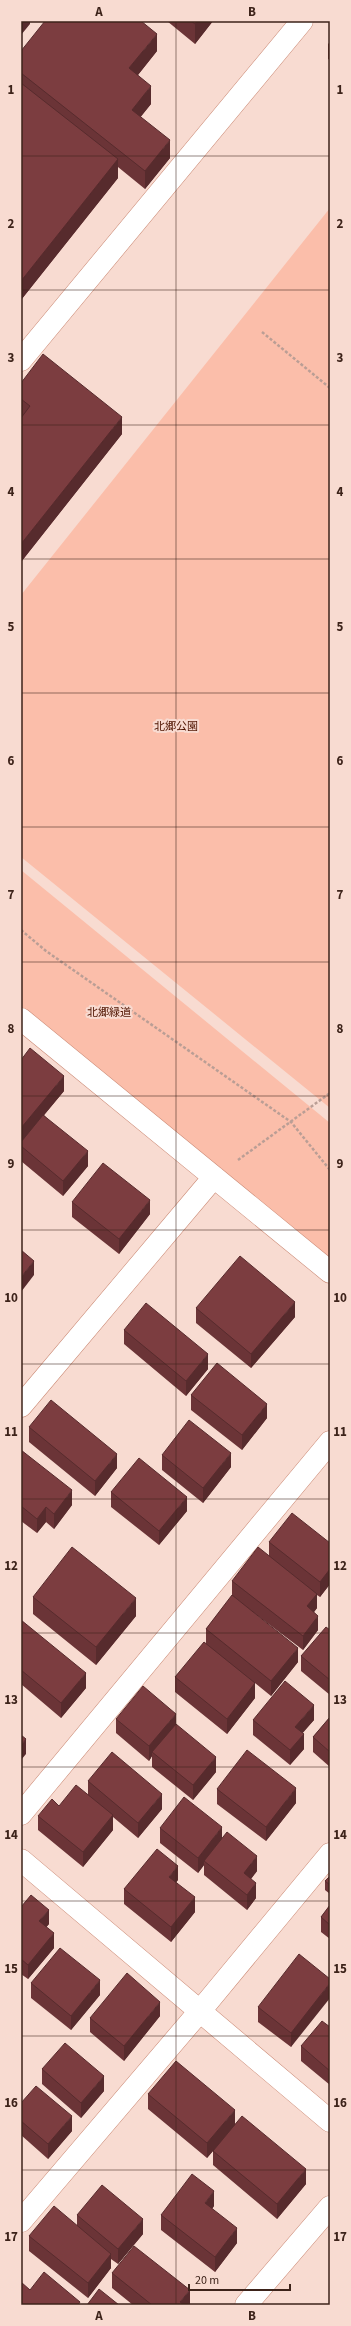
<svg xmlns="http://www.w3.org/2000/svg" width="351" height="2326" font-family="'Source Sans 3','Noto Sans JP',sans-serif">
  <style>
    .green { fill: #fbbeaa }
    .lines { fill: none; stroke-linecap: round; stroke-linejoin: round }
    .minor-casing { stroke: #ca8873; stroke-width: 23 }
    .path { stroke: #ba9e95; stroke-width: 2.5; stroke-dasharray: 3 2; stroke-linecap: butt }
    .minor { stroke: #fff; stroke-width: 22 }
    .wall { fill: #6b3437 }
    .shaded-wall { fill: #572b2d }
    .building { fill: #7c3d40; stroke: #572b2d }
    .grid { fill: none; stroke: #3d231a; stroke-width: 1; stroke-opacity: 0.55 }
    .labels { text-anchor: middle; dominant-baseline: central; stroke-width: 4; stroke-linejoin: round; paint-order: stroke }
    .park-label { font-size: 11px; fill: #4f1400; stroke: #f8dbd1 }
    .neatline { fill: none; stroke: #3d231a; stroke-width: 1.5 }
    .grid-label { font-size: 13px; text-anchor: middle; font-weight: bold; fill: #3d231a }
  </style>
  <rect width="100%" height="100%" fill="#f8dbd1"/>
  <path class="green" d="M330,208V1108L21,857V595Z
    M21,870L330,1123V1262L21,1009Z"/>
  <g class="lines">
    <defs>
      <path id="minor" d="M21,360L302,21
        M21,1019L330,1272
        M21,1406L214,1177
        M21,1814L330,1442
        M21,1860L330,2121
        M21,2221L200,2011L330,1854
        M246,2305L330,2207"/>
    </defs>
    <use href="#minor" class="minor-casing"/>
    <path class="path" d="M262,332L330,388
      M21,930L46,951L291,1122L330,1170
      M238,1160L330,1093"/>
    <use href="#minor" class="minor"/>
  </g>
  <path class="wall" d="M167,21H213L195,44Z
    M330,42V60L328,59V44Z
    M21,51H157L138,75L151,104L140,117L170,158L145,189L118,167V178L21,300Z
    M21,383L122,434L21,562V418L22,417H21Z
    M21,1060L64,1091L44,1115L88,1166L63,1196L21,1161Z
    M72,1202L150,1214L119,1254L72,1217Z
    M196,1308L295,1317L251,1368L196,1323Z
    M124,1330L208,1369L186,1396L124,1344Z
    M191,1395L267,1418L242,1450L191,1410Z
    M29,1427L117,1468L95,1496L29,1442Z
    M21,1450L72,1505L54,1529L46,1522L37,1533L21,1521Z
    M162,1455L231,1467L203,1503L162,1470Z
    M111,1492L187,1511L159,1545L111,1507Z
    M269,1542L330,1543V1584L320,1597L317,1595V1608L314,1612L318,1630L303,1650L254,1613L298,1662L271,1696L255,1683V1698L227,1734L175,1692V1677L206,1643V1629L232,1596V1581L269,1556Z
    M33,1597L136,1616L96,1665L33,1614Z
    M21,1620L86,1688L61,1718L21,1684Z
    M330,1630V1695L301,1671V1656Z
    M330,1717V1767L313,1752V1737Z
    M116,1719L176,1724L216,1772L193,1800L152,1767V1756L149,1761L116,1733Z
    M253,1720H314L302,1733L304,1749L290,1765L253,1735Z
    M88,1781L162,1809L138,1838L113,1817V1830L83,1867L38,1830V1816L59,1806L88,1795Z
    M217,1789L296,1803L266,1841L217,1804Z
    M160,1828L222,1839L257,1871L251,1879L256,1898L247,1910L204,1875V1865L198,1873L160,1843Z
    M330,1876V1894L325,1890V1881Z
    M178,1880L176,1882L195,1912L171,1942L124,1904V1889Z
    M21,1896L22,1905L49,1924L46,1927L54,1948L28,1979L21,1974Z
    M330,1905V1939L321,1932V1917Z
    M330,1979L291,2047L258,2022V2007Z
    M31,1983L100,1995L71,2030L31,1998Z
    M160,2016L124,2061L90,2032V2018Z
    M330,2027V2085L301,2061V2046Z
    M42,2069L104,2091L81,2118L42,2084Z
    M148,2094L235,2124L306,2184L277,2219L213,2165V2151L207,2158L148,2109Z
    M21,2103L72,2131L48,2159L21,2135Z
    M214,2206L212,2209L237,2243L215,2272L161,2230V2215Z
    M77,2215L143,2234L118,2264L111,2259V2268L88,2298L29,2251V2236L77,2226Z
    M112,2273L190,2304L189,2305H133L112,2288Z"/>
  <path class="shaded-wall" d="M21,21H30V24L21,35Z
    M197,21H213L195,44V24Z
    M157,34V51L129,86V68Z
    M151,86V104L132,128V110Z
    M170,140V158L145,189V171Z
    M118,159V178L21,300V281Z
    M122,417V434L21,562V544Z
    M64,1076V1091L21,1143V1128Z
    M88,1151V1166L63,1196V1181Z
    M150,1200V1214L119,1254V1239Z
    M34,1261V1275L21,1292V1277Z
    M295,1302V1317L251,1368V1354Z
    M208,1354V1369L186,1396V1381Z
    M267,1404V1418L242,1450V1435Z
    M231,1453V1467L203,1503V1488Z
    M117,1454V1468L95,1496V1481Z
    M72,1490V1505L54,1529V1514Z
    M187,1497V1511L159,1545V1531Z
    M46,1507V1522L37,1533V1519Z
    M330,1569V1584L320,1597V1582Z
    M317,1594V1608L307,1621V1606Z
    M136,1598V1616L96,1665V1647Z
    M318,1616V1630L303,1650V1636Z
    M298,1648V1662L271,1696V1681Z
    M86,1673V1688L61,1718V1703Z
    M255,1683V1698L227,1734V1719Z
    M314,1705V1720L295,1742V1727Z
    M176,1714V1728L152,1752V1756L149,1761V1746Z
    M304,1734V1749L290,1765V1750Z
    M26,1739V1754L21,1760V1745Z
    M216,1757V1772L193,1800V1785Z
    M296,1788V1803L266,1841V1827Z
    M162,1794V1809L138,1838V1823Z
    M113,1815V1830L83,1867V1852Z
    M222,1827V1842L204,1861V1865L198,1873V1858Z
    M257,1856V1871L244,1888V1873Z
    M178,1866V1880L169,1891V1877Z
    M256,1883V1898L247,1910V1895Z
    M22,1897V1911L21,1913V1898Z
    M195,1897V1912L171,1942V1927Z
    M49,1910V1924L39,1936V1921Z
    M54,1933V1948L28,1979V1965Z
    M100,1980V1995L71,2030V2016Z
    M330,1983V1998L291,2047V2033Z
    M160,2002V2016L124,2061V2046Z
    M104,2076V2091L81,2118V2103Z
    M235,2110V2125L207,2158V2143Z
    M72,2116V2131L48,2159V2144Z
    M306,2169V2184L277,2219V2204Z
    M214,2191V2206L205,2218V2203Z
    M143,2219V2234L118,2264V2249Z
    M237,2228V2243L215,2272V2257Z
    M111,2254V2268L88,2298V2283Z
    M190,2290V2304L189,2305H180V2302Z"/>
  <path class="building" d="M45,21H141L157,34L129,68L151,86L132,110L170,140L145,171L21,73V51Z
    M191,21H197L195,24Z
    M21,83L118,159L21,281Z
    M43,354L122,417L21,544V418L30,406L21,399V383Z
    M30,1048L64,1076L21,1128V1060Z
    M43,1115L88,1151L63,1181L21,1146V1142Z
    M103,1163L150,1200L119,1239L72,1202Z
    M21,1250L34,1261L21,1277Z
    M240,1256L295,1302L251,1354L196,1308Z
    M146,1303L208,1354L186,1381L124,1330Z
    M217,1363L267,1404L242,1435L191,1395Z
    M51,1400L117,1454L95,1481L29,1427Z
    M189,1420L231,1453L203,1488L162,1455Z
    M21,1450L72,1490L54,1514L46,1507L37,1519L21,1506Z
    M139,1458L187,1497L159,1531L111,1492Z
    M292,1513L330,1543V1569L320,1582L269,1542Z
    M72,1547L136,1598L96,1647L33,1597Z
    M258,1547L317,1594L307,1606L318,1616L303,1636L232,1581Z
    M232,1595L298,1648L271,1681L206,1629Z
    M21,1620L86,1673L61,1703L21,1670Z
    M326,1627L330,1630V1680L301,1656Z
    M204,1642L255,1683L227,1719L175,1677Z
    M285,1681L314,1705L295,1727L304,1734L290,1750L253,1720Z
    M143,1686L176,1714L149,1746L116,1719Z
    M330,1717V1752L313,1737Z
    M176,1724L216,1757L193,1785L152,1752Z
    M21,1735L26,1739L21,1745Z
    M247,1750L296,1788L266,1827L217,1789Z
    M112,1752L162,1794L138,1823L88,1781Z
    M76,1785L113,1815L83,1852L38,1816L52,1799L59,1806Z
    M184,1797L222,1827L198,1858L160,1828Z
    M227,1832L257,1856L244,1873L256,1883L247,1895L204,1861Z
    M157,1849L178,1866L169,1877L195,1897L171,1927L124,1889Z
    M330,1876V1885L325,1881Z
    M31,1895L49,1910L39,1921L54,1933L28,1965L21,1959V1907Z
    M330,1905V1925L321,1917Z
    M60,1948L100,1980L71,2016L31,1983Z
    M299,1954L330,1979V1983L291,2033L258,2007Z
    M127,1973L160,2002L124,2046L90,2018Z
    M322,2021L330,2027V2071L301,2046Z
    M65,2043L104,2076L81,2103L42,2069Z
    M176,2061L235,2110L207,2143L148,2094Z
    M36,2086L72,2116L48,2144L21,2121V2103Z
    M242,2116L306,2169L277,2204L213,2151Z
    M192,2174L214,2191L205,2203L237,2228L215,2257L161,2215Z
    M102,2185L143,2219L118,2249L77,2215Z
    M54,2206L111,2254L88,2283L29,2236Z
    M134,2246L190,2290L180,2302L184,2305H152L112,2273Z
    M44,2272L80,2302L78,2305H21V2282L30,2290Z
    M99,2289L119,2305H87Z"/>
  <path class="grid" d="M176,21V2305M21,156H330M21,290H330M21,425H330M21,559H330M21,693H330M21,827H330M21,962H330M21,1096H330M21,1230H330M21,1364H330M21,1499H330M21,1633H330M21,1767H330M21,1901H330M21,2036H330M21,2170H330"/>
  <g class="labels">
    <g class="park-label">
      <text x="176" y="726">北郷公園</text>
      <text x="109" y="1012">北郷緑道</text>
    </g>
  </g>
  <rect width="351" height="2326" fill="none" stroke="#f8dbd1" stroke-width="44"/>
  <path d="M189 2284v6h101v-6" fill="none" stroke="#3d231a" stroke-width="2"/>
  <text x="195" y="2284" font-size="12" fill="#3d231a" stroke="#f8dbd1" stroke-width="3" paint-order="stroke">20 m</text>
  <rect x="22" y="22" width="307" height="2282" class="neatline"/>
  <g class="grid-label">
    <text x="99" y="16">A</text>
    <text x="252" y="16">B</text>
    <text x="11" y="94">1</text>
    <text x="340" y="94">1</text>
    <text x="11" y="228">2</text>
    <text x="340" y="228">2</text>
    <text x="11" y="362">3</text>
    <text x="340" y="362">3</text>
    <text x="11" y="496">4</text>
    <text x="340" y="496">4</text>
    <text x="11" y="631">5</text>
    <text x="340" y="631">5</text>
    <text x="11" y="765">6</text>
    <text x="340" y="765">6</text>
    <text x="11" y="899">7</text>
    <text x="340" y="899">7</text>
    <text x="11" y="1033">8</text>
    <text x="340" y="1033">8</text>
    <text x="11" y="1168">9</text>
    <text x="340" y="1168">9</text>
    <text x="11" y="1302">10</text>
    <text x="340" y="1302">10</text>
    <text x="11" y="1436">11</text>
    <text x="340" y="1436">11</text>
    <text x="11" y="1570">12</text>
    <text x="340" y="1570">12</text>
    <text x="11" y="1704">13</text>
    <text x="340" y="1704">13</text>
    <text x="11" y="1839">14</text>
    <text x="340" y="1839">14</text>
    <text x="11" y="1973">15</text>
    <text x="340" y="1973">15</text>
    <text x="11" y="2107">16</text>
    <text x="340" y="2107">16</text>
    <text x="11" y="2241">17</text>
    <text x="340" y="2241">17</text>
    <text x="99" y="2320">A</text>
    <text x="252" y="2320">B</text>
  </g>
</svg>
